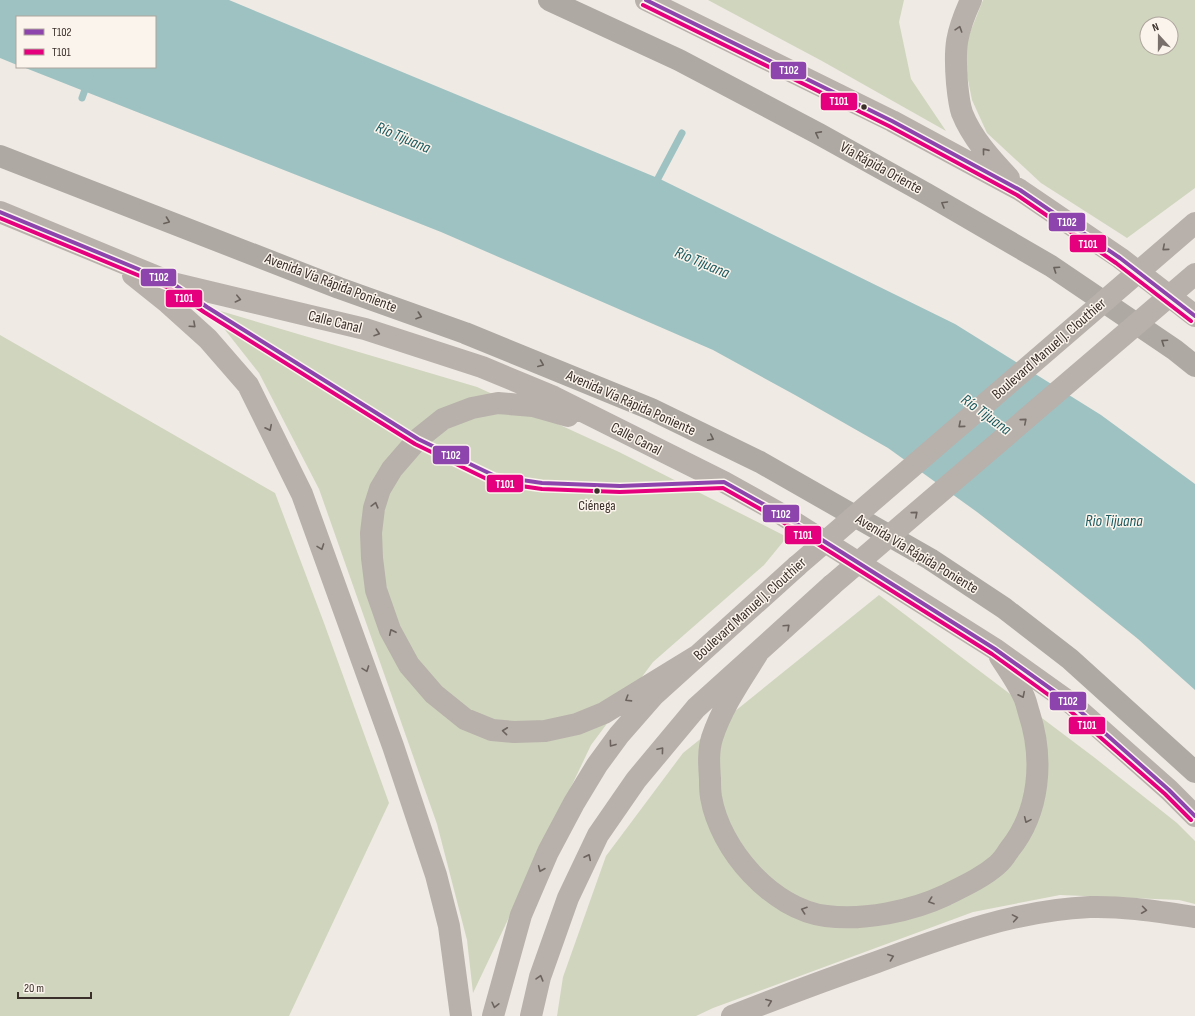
<svg xmlns="http://www.w3.org/2000/svg" width="1195" height="1016" font-family="'Sofia Sans Condensed',sans-serif">
  <style>
    .grass { fill: #d0d5be; fill-rule: evenodd }
    .water { fill: #9ec2c2 }
    .lines { fill: none; stroke-linecap: round; stroke-linejoin: round }
    .stream { stroke: #9ec2c2; stroke-width: 7 }
    .major { stroke: #b8b0ab; stroke-width: 22 }
    .highway { stroke: #aea9a3; stroke-width: 22 }
    .major-bridge { stroke: #b8b0ab; stroke-width: 22 }
    .bus-1-casing { stroke: #fbf4ec; stroke-width: 7 }
    .bus-2-casing { stroke: #fbf4ec; stroke-width: 7 }
    .bus-1 { stroke: #8e44ad; stroke-width: 4 }
    .bus-2 { stroke: #e5007d; stroke-width: 4 }
    .oneway { stroke: #6c635e }
    .oneway2 { stroke: #68605a }
    .bus-dot { fill: #3a2f2a; stroke: #fbf4ec; stroke-width: 1.5 }
    .labels { text-anchor: middle; dominant-baseline: central; stroke-width: 3; stroke-linejoin: round; paint-order: stroke }
    .bus-label { font-size: 14px; fill: #3a2f2a; stroke: #fbf4ec }
    .street-label { font-size: 15px; fill: #3a2f2a; stroke: #fbf4ec }
    .water-label { font-size: 16px; font-style: italic; fill: #1c5a5f; stroke: #fbf4ec }
    .line-badge { stroke: #fbf4ec; stroke-width: 1.5 }
    .badge-label { font-size: 11px; text-anchor: middle; font-weight: bold; fill: #fff }
  </style>
  <rect width="100%" height="100%" fill="#efeae4"/>
  <path class="grass" d="M708,0H904L899,22L911,79L946,131L822,61Z
    M983,0H1195V188L1127,238L1041,183L987,133L972,100L964,60L969,35ZM1147,24H1171V48H1147Z
    M207,307L477,387L619,452L787,537L764,565L653,662L591,745L473,993L467,940L437,824L319,489L259,373Z
    M0,335L275,493L324,623L389,803L289,1016H0Z
    M879,595L1095,758L1177,823L1195,841V904L1179,900L1060,895L973,912L713,1008L696,1016H557L563,977L606,856L683,753Z"/>
  <path class="water" d="M0,0H229L660,179L955,324L1101,415L1195,484V690L1138,639L1056,573L977,512L888,448L795,395L713,350L441,232L23,67H155V17H17V65L0,58Z"/>
  <g class="lines">
    <path class="stream" d="M82,98L93,67
      M654,186L682,133"/>
    <path class="major" d="M646,0L892,121L1020,190L1120,258L1195,316
      M971,0C956,33 954,47 957,83C958,93 959,104 962,113C972,138 991,159 1009,178
      M0,212L172,283L365,329L482,367L554,397L724,482L781,514L995,649L1072,704L1169,790L1195,816
      M133,275L168,303L208,339L248,385L302,494L393,746L436,875L449,926L461,1016
      M568,416L533,406L498,403L472,408L443,419L418,439L392,469L380,489L374,508L371,533L372,558L376,590L390,630L409,665L434,694L465,719L492,730L514,732L545,731L577,724L604,713L697,656
      M758,653C741,680 722,707 712,738C708,751 709,765 710,779C710,785 710,791 711,797C720,850 772,909 826,916C864,921 912,911 946,895C964,886 982,878 997,865C1002,861 1006,855 1009,850C1040,812 1044,759 1029,713C1027,707 1026,700 1023,695C1017,682 1008,669 1000,657
      M493,1016L521,915L548,852L574,803L597,765L619,735L654,695L797,566
      M531,1016L540,977L568,898L598,835L636,780L696,708L832,585
      M732,1016C780,997 828,979 877,962C945,937 1016,910 1090,907C1125,906 1160,912 1195,917"/>
    <path class="highway" d="M549,0L679,60L819,134L927,194L1051,266L1175,350L1195,366
      M0,156L339,288L465,333L651,409L760,462L930,559L1004,608L1070,659L1195,772"/>
    <path class="major-bridge" d="M797,566L1195,223
      M832,585L1195,274"/>
    <defs>
      <path id="bus-1" d="M646,0L892,121L1020,190L1120,258L1195,316
        M0,212L172,283L207,307L418,439L495,476L542,483L620,486L724,482L781,514L995,649L1072,704L1169,790L1195,816"/>
      <path id="bus-2" d="M643,5L889,126L1017,195L1116,263L1191,321
        M0,218L169,288L204,312L415,444L493,482L542,489L620,492L723,488L778,519L992,654L1068,709L1165,794L1191,820"/>
    </defs>
    <use href="#bus-1" class="bus-1-casing"/>
    <use href="#bus-2" class="bus-2-casing"/>
    <use href="#bus-1" class="bus-1"/>
    <use href="#bus-2" class="bus-2"/>
  </g>
  <defs><path id="oneway-chevron" d="M-2-3.5L2.5 0L-2 3.5" fill="none" stroke-width="1.6" stroke-linecap="round" stroke-linejoin="round"/></defs>
  <g class="oneway">
    <use href="#oneway-chevron" transform="translate(959 29) rotate(-72)"/>
    <use href="#oneway-chevron" transform="translate(985 151) rotate(-129)"/>
    <use href="#oneway-chevron" transform="translate(1165 248) rotate(139)"/>
    <use href="#oneway-chevron" transform="translate(238 299) rotate(13)"/>
    <use href="#oneway-chevron" transform="translate(193 325) rotate(42)"/>
    <use href="#oneway-chevron" transform="translate(377 333) rotate(18)"/>
    <use href="#oneway-chevron" transform="translate(1024 421) rotate(-41)"/>
    <use href="#oneway-chevron" transform="translate(961 425) rotate(139)"/>
    <use href="#oneway-chevron" transform="translate(269 428) rotate(64)"/>
    <use href="#oneway-chevron" transform="translate(375 505) rotate(-75)"/>
    <use href="#oneway-chevron" transform="translate(915 514) rotate(-41)"/>
    <use href="#oneway-chevron" transform="translate(321 547) rotate(70)"/>
    <use href="#oneway-chevron" transform="translate(787 627) rotate(-43)"/>
    <use href="#oneway-chevron" transform="translate(392 632) rotate(-115)"/>
    <use href="#oneway-chevron" transform="translate(366 669) rotate(70)"/>
    <use href="#oneway-chevron" transform="translate(1022 695) rotate(64)"/>
    <use href="#oneway-chevron" transform="translate(628 699) rotate(148)"/>
    <use href="#oneway-chevron" transform="translate(505 731) rotate(-174)"/>
    <use href="#oneway-chevron" transform="translate(612 744) rotate(126)"/>
    <use href="#oneway-chevron" transform="translate(661 750) rotate(-50)"/>
    <use href="#oneway-chevron" transform="translate(1027 820) rotate(114)"/>
    <use href="#oneway-chevron" transform="translate(588 857) rotate(-64)"/>
    <use href="#oneway-chevron" transform="translate(541 869) rotate(113)"/>
    <use href="#oneway-chevron" transform="translate(931 901) rotate(161)"/>
    <use href="#oneway-chevron" transform="translate(804 910) rotate(-161)"/>
    <use href="#oneway-chevron" transform="translate(1144 910) rotate(8)"/>
    <use href="#oneway-chevron" transform="translate(1015 918) rotate(-10)"/>
    <use href="#oneway-chevron" transform="translate(891 957) rotate(-20)"/>
    <use href="#oneway-chevron" transform="translate(540 978) rotate(-74)"/>
    <use href="#oneway-chevron" transform="translate(769 1002) rotate(-21)"/>
    <use href="#oneway-chevron" transform="translate(495 1005) rotate(103)"/>
  </g>
  <g class="oneway2">
    <use href="#oneway-chevron" transform="translate(818 134) rotate(-152)"/>
    <use href="#oneway-chevron" transform="translate(944 204) rotate(-150)"/>
    <use href="#oneway-chevron" transform="translate(167 221) rotate(21)"/>
    <use href="#oneway-chevron" transform="translate(1056 269) rotate(-146)"/>
    <use href="#oneway-chevron" transform="translate(419 316) rotate(19)"/>
    <use href="#oneway-chevron" transform="translate(1164 342) rotate(-146)"/>
    <use href="#oneway-chevron" transform="translate(541 364) rotate(22)"/>
    <use href="#oneway-chevron" transform="translate(711 438) rotate(26)"/>
  </g>
  <g class="bus-dot">
    <circle cx="864" cy="107" r="3.5"/>
    <circle cx="597" cy="491" r="3.5"/>
  </g>
  <g class="labels">
    <g class="bus-label">
      <text x="597" y="505">Ciénega</text>
    </g>
    <g class="street-label">
      <text transform="translate(881 168) rotate(29)">Vía Rápida Oriente</text>
      <text transform="translate(331 283) rotate(21)">Avenida Vía Rápida Poniente</text>
      <text transform="translate(335 322) rotate(14)">Calle Canal</text>
      <text transform="translate(1049 349) rotate(-41)">Boulevard Manuel J. Clouthier</text>
      <text transform="translate(631 403) rotate(24)">Avenida Vía Rápida Poniente</text>
      <text transform="translate(636 439) rotate(27)">Calle Canal</text>
      <text transform="translate(917 554) rotate(31)">Avenida Vía Rápida Poniente</text>
      <text transform="translate(750 609) rotate(-42)">Boulevard Manuel J. Clouthier</text>
    </g>
    <g class="water-label">
      <text transform="translate(403 138) rotate(23)">Río Tijuana</text>
      <text transform="translate(702 263) rotate(23)">Río Tijuana</text>
      <text transform="translate(986 415) rotate(36)">Río Tijuana</text>
      <text x="1114" y="521">Rio Tijuana</text>
    </g>
  </g>
  <g class="line-badge">
    <rect x="770" y="61" width="37" height="19" rx="4" fill="#8e44ad"/>
    <rect x="820" y="92" width="38" height="19" rx="4" fill="#e5007d"/>
    <rect x="1048" y="212" width="38" height="20" rx="4" fill="#8e44ad"/>
    <rect x="1069" y="234" width="38" height="19" rx="4" fill="#e5007d"/>
    <rect x="140" y="268" width="37" height="19" rx="4" fill="#8e44ad"/>
    <rect x="165" y="289" width="38" height="19" rx="4" fill="#e5007d"/>
    <rect x="432" y="445" width="38" height="20" rx="4" fill="#8e44ad"/>
    <rect x="486" y="474" width="38" height="19" rx="4" fill="#e5007d"/>
    <rect x="762" y="504" width="38" height="19" rx="4" fill="#8e44ad"/>
    <rect x="784" y="525" width="38" height="20" rx="4" fill="#e5007d"/>
    <rect x="1049" y="691" width="38" height="20" rx="4" fill="#8e44ad"/>
    <rect x="1068" y="716" width="38" height="19" rx="4" fill="#e5007d"/>
  </g>
  <g class="badge-label">
    <text x="789" y="74">T102</text>
    <text x="839" y="105">T101</text>
    <text x="1067" y="226">T102</text>
    <text x="1088" y="248">T101</text>
    <text x="159" y="281">T102</text>
    <text x="184" y="302">T101</text>
    <text x="451" y="459">T102</text>
    <text x="505" y="488">T101</text>
    <text x="781" y="518">T102</text>
    <text x="803" y="539">T101</text>
    <text x="1068" y="705">T102</text>
    <text x="1087" y="729">T101</text>
  </g>
  <rect x="16" y="16" width="140" height="52" fill="#fbf4ec" stroke="#aea59e"/>
  <rect x="24" y="29" width="20" height="6" fill="#8e44ad" stroke="#aea59e"/>
  <text x="52" y="36" font-size="12" fill="#3a2f2a">T102</text>
  <rect x="24" y="49" width="20" height="6" fill="#e5007d" stroke="#aea59e"/>
  <text x="52" y="56" font-size="12" fill="#3a2f2a">T101</text>
  <g transform="translate(1159 36) rotate(339)"><circle r="19" fill="#fbf4ec" stroke="#aea59e"/>
  <path d="M0-3L7 15L0 10L-7 15Z" fill="#79706b"/>
  <text y="-6" font-size="11" font-weight="bold" text-anchor="middle" fill="#3a2f2a">N</text>
  </g>
  <path d="M18 992v6h73v-6" fill="none" stroke="#3a2f2a" stroke-width="2"/>
  <text x="24" y="992" font-size="12" fill="#3a2f2a" stroke="#fbf4ec" stroke-width="3" paint-order="stroke">20 m</text>
</svg>
